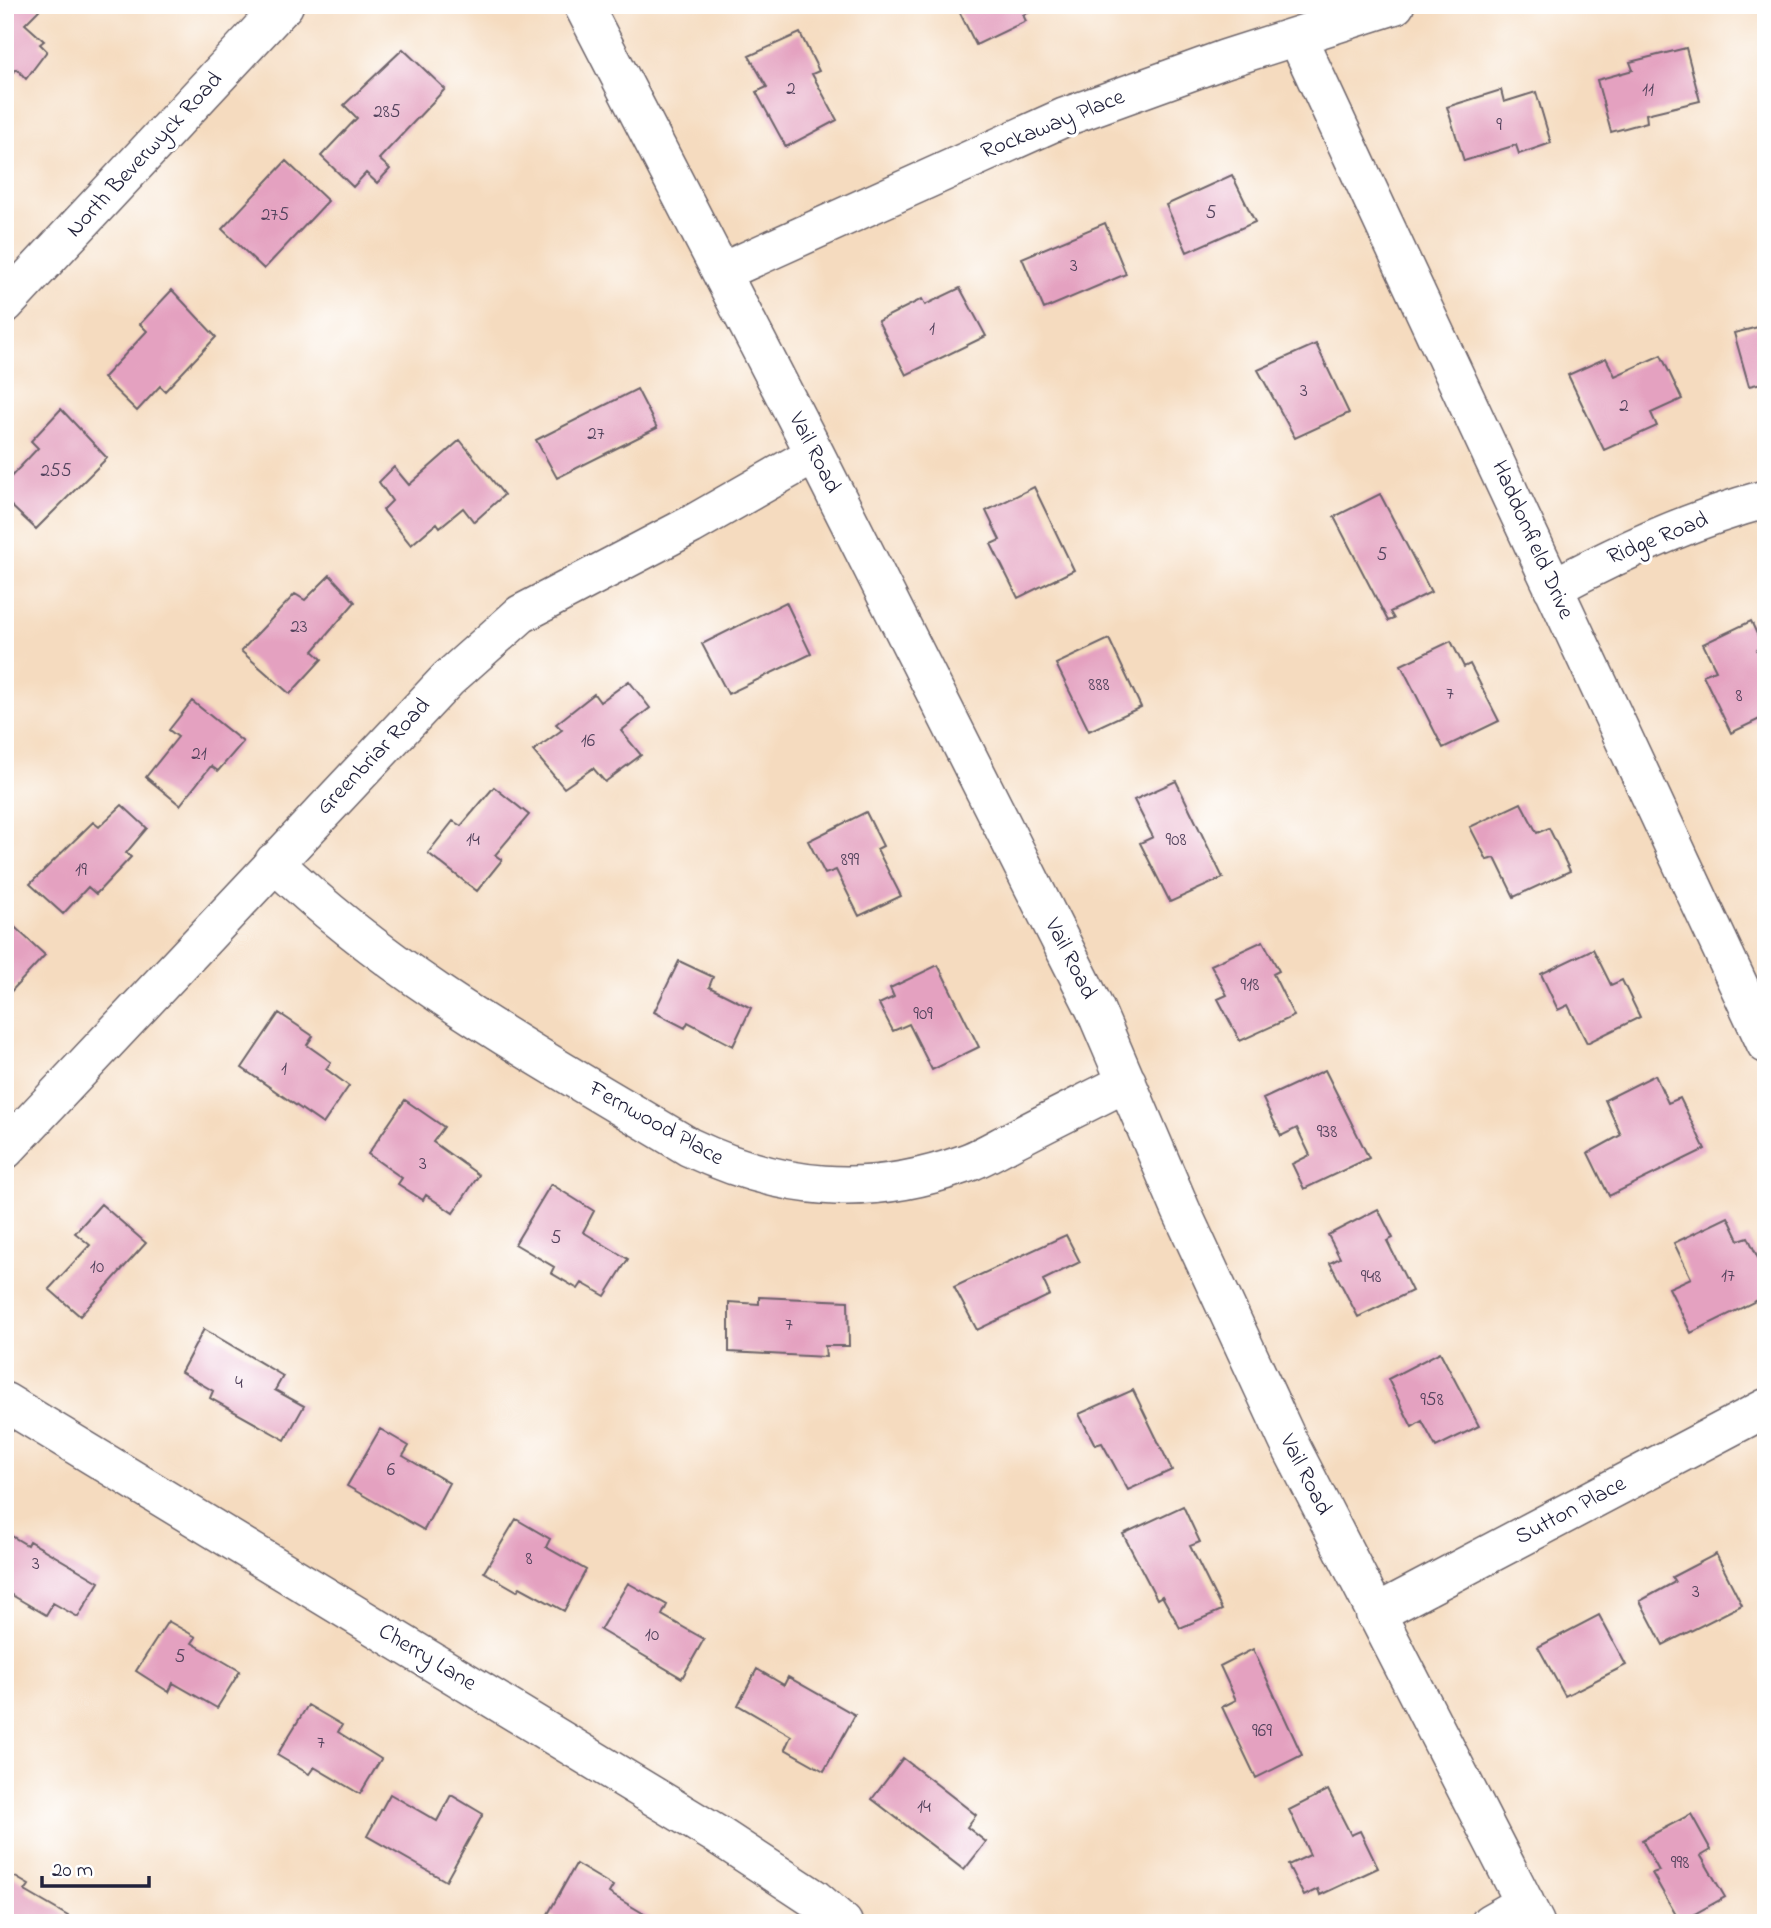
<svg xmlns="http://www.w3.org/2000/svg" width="1771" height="1928" font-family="'Indie Flower',sans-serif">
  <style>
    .building { fill: #e4a1c0 }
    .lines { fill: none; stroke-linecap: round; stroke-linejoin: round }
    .minor-casing { stroke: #6c6369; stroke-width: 41 }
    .minor { stroke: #fff; stroke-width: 38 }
    .labels { text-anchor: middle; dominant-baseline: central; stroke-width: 6; stroke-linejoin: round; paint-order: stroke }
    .number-label { font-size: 19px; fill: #52425c }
    .street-label { font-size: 23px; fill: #22223b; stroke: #fff }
  </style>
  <rect width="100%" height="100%" fill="#fff"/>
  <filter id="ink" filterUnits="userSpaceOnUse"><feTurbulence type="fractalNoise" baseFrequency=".0143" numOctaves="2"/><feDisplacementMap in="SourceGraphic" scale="14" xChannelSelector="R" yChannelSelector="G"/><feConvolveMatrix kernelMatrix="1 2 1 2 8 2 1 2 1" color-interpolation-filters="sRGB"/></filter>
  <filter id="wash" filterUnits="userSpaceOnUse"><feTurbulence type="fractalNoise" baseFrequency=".00686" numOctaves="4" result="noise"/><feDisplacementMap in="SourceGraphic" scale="28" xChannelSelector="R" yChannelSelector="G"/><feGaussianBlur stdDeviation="1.57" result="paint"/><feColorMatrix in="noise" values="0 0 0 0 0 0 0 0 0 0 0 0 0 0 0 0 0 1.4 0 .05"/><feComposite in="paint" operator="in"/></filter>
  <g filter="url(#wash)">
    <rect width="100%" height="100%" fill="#f5dbbf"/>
    <g id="blocks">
      <path class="building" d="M5,5H35L39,10L25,24L44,41L40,44L47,51L26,79L17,69L5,79V15L8,12Z
        M956,5H1044L1023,15L1026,21L976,45Z
        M800,33L819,71L812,74L837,120L786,147L756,92L767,87L749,56Z
        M1686,48L1700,101L1646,114L1647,122L1611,132L1597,80L1633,70L1630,62Z
        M403,49L445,89L379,159L390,169L377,183L366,173L353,187L321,156L357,118L344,105Z
        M1501,90L1504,102L1536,92L1551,143L1519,154L1516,145L1464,161L1447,107Z
        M286,161L328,201L264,269L222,229Z
        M1232,175L1255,222L1187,252L1166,205Z
        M1105,223L1126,274L1044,309L1022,258Z
        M960,288L986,336L906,375L878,321L922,299L925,305Z
        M172,290L216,337L165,391L160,386L137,411L103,378L147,331L140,324Z
        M1766,325V382L1749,386L1734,333Z
        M1316,344L1349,413L1295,438L1258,370Z
        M1661,355L1682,399L1651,413L1657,426L1604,450L1568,375L1606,358L1615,376Z
        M637,389L657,428L557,478L536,440Z
        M61,409L107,458L36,529L5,500V483L38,448L31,441Z
        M460,440L504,495L474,522L463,508L440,527L437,523L411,545L383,510L392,501L379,482L394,467L409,485Z
        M1034,487L1074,570L1018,598L991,544L1000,540L986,511Z
        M1380,494L1431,592L1390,612L1394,619L1388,621L1334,517Z
        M330,575L355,602L313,651L322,659L290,694L241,651L295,594L305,600Z
        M786,602L811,654L728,694L702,644Z
        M1751,621L1763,647L1757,650L1766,668V716L1731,733L1703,675L1716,670L1703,644Z
        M1109,639L1141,707L1089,731L1056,664Z
        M1451,641L1464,667L1470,664L1499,721L1443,748L1401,665Z
        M629,681L650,708L621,731L641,755L605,782L593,768L564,788L533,751L562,730L556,724L594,694L600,702Z
        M192,701L243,742L218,771L211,766L180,805L146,777L178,737L169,730Z
        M1176,781L1223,878L1170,902L1140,843L1153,837L1134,800Z
        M494,787L529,815L495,855L502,860L477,891L428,853L453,821L461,826Z
        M1521,803L1537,833L1549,828L1570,871L1514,897L1495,858L1487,860L1470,827Z
        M122,805L147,828L126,853L131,857L96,894L88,887L63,914L30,884L93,822L99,827Z
        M866,812L883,846L877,849L901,896L859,916L836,870L825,874L808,841Z
        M5,918L45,955L5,998Z
        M1263,941L1279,971L1273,974L1294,1016L1240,1041L1218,999L1227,995L1211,965Z
        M1593,949L1611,985L1622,980L1640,1017L1587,1043L1568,1005L1558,1010L1541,974Z
        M679,961L713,977L709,987L751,1008L733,1046L688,1022L685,1028L654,1012Z
        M938,965L979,1047L932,1070L909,1024L893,1031L879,1004L894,997L890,988Z
        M279,1013L313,1036L307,1045L331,1062L326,1069L349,1086L323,1124L242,1068Z
        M1325,1070L1369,1158L1304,1189L1292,1164L1310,1155L1297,1128L1281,1136L1263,1099Z
        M1655,1075L1668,1103L1680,1098L1705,1149L1609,1196L1588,1153L1621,1135L1605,1100Z
        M405,1100L444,1127L433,1142L479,1175L453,1213L426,1195L423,1200L398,1184L402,1178L368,1154Z
        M551,1184L594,1211L583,1232L628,1259L605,1296L582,1283L578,1289L551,1273L554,1267L515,1244Z
        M101,1204L146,1243L80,1316L49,1289L90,1245L75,1233Z
        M1378,1209L1393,1238L1387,1241L1412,1291L1358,1317L1330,1263L1340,1258L1328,1235Z
        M1728,1217L1739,1240L1748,1237L1766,1275V1296L1691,1333L1669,1288L1691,1278L1674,1243Z
        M1066,1235L1080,1262L1043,1280L1050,1295L977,1330L954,1287Z
        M759,1297L848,1301L849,1346H825L826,1357L729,1352V1302L759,1304Z
        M204,1329L283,1376L275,1390L304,1406L285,1440L210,1398L213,1391L181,1372Z
        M1440,1352L1479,1426L1436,1447L1422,1421L1412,1427L1388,1379Z
        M1133,1390L1172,1470L1128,1490L1102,1443L1095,1445L1079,1414Z
        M380,1429L409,1446L403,1456L449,1483L424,1530L347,1486Z
        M1183,1506L1200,1542L1190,1546L1222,1610L1180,1628L1162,1596L1157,1599L1123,1534Z
        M516,1519L550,1539L546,1547L586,1570L564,1611L520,1587L517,1591L484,1572Z
        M5,1532L27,1545L29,1541L99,1582L78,1617L53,1603L46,1615L5,1591Z
        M1716,1554L1742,1605L1663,1645L1640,1601L1675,1582L1672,1577Z
        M628,1583L667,1605L662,1615L704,1639L682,1678L600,1630Z
        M1599,1615L1626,1665L1565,1696L1538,1647Z
        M168,1621L196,1637L192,1643L240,1671L217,1708L173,1683L169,1692L136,1671Z
        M1253,1649L1302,1755L1256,1778L1222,1707L1236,1700L1220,1666Z
        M757,1669L784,1685L788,1677L855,1715L824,1771L785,1749L791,1736L738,1705Z
        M308,1705L342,1725L338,1732L381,1759L360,1794L314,1767L309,1774L277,1755Z
        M903,1758L976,1815L967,1827L986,1842L964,1870L872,1799Z
        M1328,1790L1351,1835L1360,1831L1378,1868L1320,1895L1318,1889L1304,1896L1288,1865L1310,1855L1289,1810Z
        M390,1794L437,1821L451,1795L483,1814L446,1881L367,1836Z
        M1691,1814L1711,1850L1701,1856L1725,1897L1680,1922L1652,1873L1659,1871L1642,1840Z
        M576,1864L613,1886L609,1893L651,1918L648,1923H563L548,1914Z
        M5,1871L29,1885L25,1891L68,1916L64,1923H5Z"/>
    </g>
  </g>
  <g filter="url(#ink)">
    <use href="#blocks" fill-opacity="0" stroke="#6c6369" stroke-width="2"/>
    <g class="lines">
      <defs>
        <path id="minor" d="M583,5L815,454L1095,1009L1181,1210L1288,1441L1535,1923
          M1297,37L1766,1044
          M722,272L1065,117L1225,59L1395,5
          M5,304L284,5
          M1553,588C1620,552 1691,519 1766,499
          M274,862C396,980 545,1060 689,1147C780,1190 867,1199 964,1164C982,1158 999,1147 1017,1138C1053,1119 1090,1101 1127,1082
          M5,1150L448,679L521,614L691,525L815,454
          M5,1402L719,1836L815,1899L843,1923
          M1375,1614L1766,1408
          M1490,1923L1525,1903"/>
      </defs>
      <use href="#minor" class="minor-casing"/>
      <use href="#minor" class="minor"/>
    </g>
  </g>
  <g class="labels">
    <g class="number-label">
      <text x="791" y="89">2</text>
      <text x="1648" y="90">11</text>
      <text x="387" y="112">285</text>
      <text x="1499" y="125">9</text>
      <text x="1211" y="213">5</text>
      <text x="275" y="215">275</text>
      <text x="1074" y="266">3</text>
      <text x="932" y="329">1</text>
      <text x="1304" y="391">3</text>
      <text x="1624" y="406">2</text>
      <text x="596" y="434">27</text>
      <text x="56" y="471">255</text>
      <text x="1382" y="555">5</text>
      <text x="299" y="627">23</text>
      <text x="1099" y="685">888</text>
      <text x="1450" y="694">7</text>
      <text x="1739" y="696">8</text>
      <text x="588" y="741">16</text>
      <text x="199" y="754">21</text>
      <text x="473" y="840">14</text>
      <text x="1176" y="840">908</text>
      <text x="850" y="860">899</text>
      <text x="81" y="870">19</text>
      <text x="1250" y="985">918</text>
      <text x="923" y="1014">909</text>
      <text x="284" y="1069">1</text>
      <text x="1327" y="1132">938</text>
      <text x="423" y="1164">3</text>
      <text x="556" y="1238">5</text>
      <text x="97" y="1267">10</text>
      <text x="1728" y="1276">17</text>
      <text x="1371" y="1277">948</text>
      <text x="789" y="1325">7</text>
      <text x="239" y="1383">4</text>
      <text x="1432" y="1400">958</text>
      <text x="391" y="1470">6</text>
      <text x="529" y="1559">8</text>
      <text x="36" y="1564">3</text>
      <text x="1696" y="1592">3</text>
      <text x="652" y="1635">10</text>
      <text x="180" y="1657">5</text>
      <text x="1262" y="1731">969</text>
      <text x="321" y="1743">7</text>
      <text x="924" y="1807">14</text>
      <text x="1680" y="1863">998</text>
    </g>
    <g class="street-label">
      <text transform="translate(1053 125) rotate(-22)">Rockaway Place</text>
      <text transform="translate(145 155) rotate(-47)">North Beverwyck Road</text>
      <text transform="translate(814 453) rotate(63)">Vail Road</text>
      <text transform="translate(1658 539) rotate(-22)">Ridge Road</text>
      <text transform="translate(1532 540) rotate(66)">Haddonfield Drive</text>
      <text transform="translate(374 757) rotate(-46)">Greenbriar Road</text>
      <text transform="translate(1070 959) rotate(63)">Vail Road</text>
      <text transform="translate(656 1124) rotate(29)">Fernwood Place</text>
      <text transform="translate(1305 1475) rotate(63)">Vail Road</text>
      <text transform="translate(1571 1511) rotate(-28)">Sutton Place</text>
      <text transform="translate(427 1658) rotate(31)">Cherry Lane</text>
    </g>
  </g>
  <rect width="1771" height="1928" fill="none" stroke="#fff" stroke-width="28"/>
  <path d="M42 1876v10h107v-10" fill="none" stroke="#22223b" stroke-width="3.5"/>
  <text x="52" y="1876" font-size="21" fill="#22223b" stroke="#ffffff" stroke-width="5" paint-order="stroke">20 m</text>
</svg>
